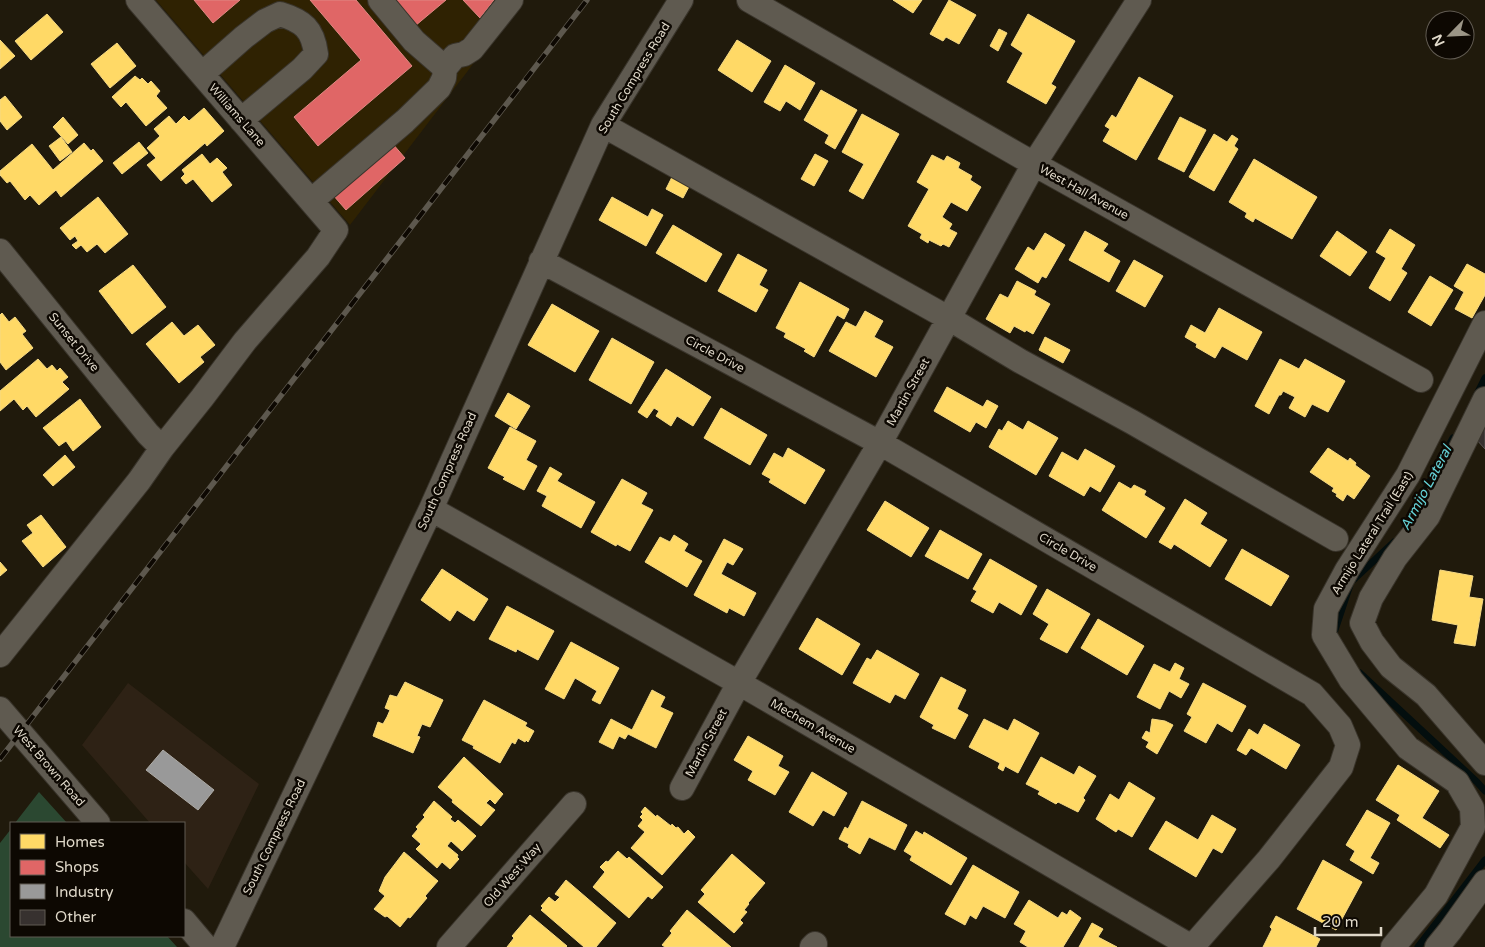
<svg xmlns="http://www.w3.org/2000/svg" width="1485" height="947" font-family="'Varela Round',sans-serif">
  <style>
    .built { fill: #2f2202 }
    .industrial { fill: #2e2215 }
    .green { fill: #2b4831 }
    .homes { fill: #ffd966; stroke: #f5d984 }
    .shops { fill: #e06666; stroke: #e08884 }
    .industry { fill: #999; stroke: #aeaca7 }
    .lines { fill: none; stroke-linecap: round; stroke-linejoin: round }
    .stream { stroke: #030e0e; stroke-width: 7 }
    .building { fill: #37312f; stroke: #5c5655 }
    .minor-casing { stroke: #39342b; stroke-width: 26 }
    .minor { stroke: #5f5a50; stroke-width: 24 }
    .rail-casing { stroke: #5d584e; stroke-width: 5.5 }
    .rail { stroke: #0d0802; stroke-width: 4; stroke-dasharray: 11; stroke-linecap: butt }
    .labels { text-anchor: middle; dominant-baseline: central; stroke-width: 5; stroke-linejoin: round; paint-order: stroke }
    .street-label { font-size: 12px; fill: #dfd8c9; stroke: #0d0802 }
    .water-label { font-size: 14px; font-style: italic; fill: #64d2d7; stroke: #0d0802 }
  </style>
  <rect width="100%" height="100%" fill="#201a0c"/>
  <path class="built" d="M156,0H522L350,225Z"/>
  <path class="industrial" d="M128,683L259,784L208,889L184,862V823H150L82,745Z"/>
  <path class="green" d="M39,792L67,823H15Z
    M11,829V936H167L177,947H0V843Z"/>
  <path class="homes" d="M893,0H922L913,13Z
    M949,0L976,15L959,44L946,37L943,41L930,34Z
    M47,14L63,32L31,60L15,41Z
    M1028,14L1075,41L1051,84L1056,87L1046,104L1007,82L1023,53L1011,45Z
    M999,29L1007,33L998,51L990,46Z
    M0,40L15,56L0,69Z
    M737,40L771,61L752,92L718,70Z
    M117,43L136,66L110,88L91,64Z
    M785,65L815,83L800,110L786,101L780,111L764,102Z
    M135,76L140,80L142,78L148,84L151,81L160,91L156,96L167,108L146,126L126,102L121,107L112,97Z
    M1139,77L1173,96L1136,160L1103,141L1110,129L1105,126L1112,115L1116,118Z
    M821,90L857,110L835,149L825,143L829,135L804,120Z
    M5,96L22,117L7,130L0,121V100Z
    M204,108L224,131L207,146L205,143L161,181L147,165L156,158L147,148L160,136L154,129L169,116L176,124L184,116L189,121Z
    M862,114L899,134L863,199L849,191L864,164L842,152Z
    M63,117L78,135L68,144L53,127Z
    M1180,117L1206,130L1184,172L1158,159Z
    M1214,134L1227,142L1232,135L1238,139L1234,146L1238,149L1214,191L1189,177Z
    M61,137L72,152L60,161L49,146Z
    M139,142L148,153L122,174L113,163Z
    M84,143L91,151L93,149L103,161L61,197L56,190L39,205L30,195L25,200L10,181L7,183L0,175V171L32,144L53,170Z
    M202,154L210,164L217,158L227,168L222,172L232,185L212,202L193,179L186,184L181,178L185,174L182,170Z
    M815,154L828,161L814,186L801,179Z
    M932,155L944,161L947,156L960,163L958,168L972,176L970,180L981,187L967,211L951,202L942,217L952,224L949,229L957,233L949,247L943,244L941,246L929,240L928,243L920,238L922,234L908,226L929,189L917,182Z
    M1254,159L1317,197L1292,239L1255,218L1253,222L1245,217L1247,213L1229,202Z
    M675,171L692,181L683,198L666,189Z
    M98,197L128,234L105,253L97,244L87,252L81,245L76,249L72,245L78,241L75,236L70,240L60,228Z
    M612,197L648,217L652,209L663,215L646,246L599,220Z
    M673,225L722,254L706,282L656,253Z
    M1390,229L1415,245L1401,269L1407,273L1390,301L1369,288L1386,258L1376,252Z
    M1085,231L1108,244L1103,251L1120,261L1109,282L1069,260Z
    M1337,231L1367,252L1350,276L1320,256Z
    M1045,233L1065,245L1046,278L1042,276L1038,283L1015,269L1028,247L1034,251Z
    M738,254L767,270L759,285L768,290L756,312L718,291Z
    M1134,260L1163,276L1145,307L1116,291Z
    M1467,264L1485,274V295L1472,318L1455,309L1464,292L1454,286Z
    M133,265L166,307L132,334L99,291Z
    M1430,276L1453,290L1431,326L1408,312Z
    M1017,281L1036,291L1034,295L1050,304L1033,334L1026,330L1025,332L1014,326L1010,333L986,319L1000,294L1008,298Z
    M800,282L849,309L844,319L837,315L814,357L804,351L806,349L784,337L786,333L776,328Z
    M552,304L599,331L575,372L528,345Z
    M1219,308L1262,332L1247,360L1222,346L1215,358L1196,347L1197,344L1185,337L1191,325L1205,333Z
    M865,311L883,321L874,337L893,347L876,377L829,351L846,322L856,327Z
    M2,313L9,322L15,317L26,331L22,334L33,348L6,370L0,362V315Z
    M172,322L184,336L198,325L215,345L200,357L204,362L179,383L146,344Z
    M1045,337L1070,350L1063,363L1039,350Z
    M612,338L654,362L631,404L589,380Z
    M38,359L47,369L52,365L57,371L60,368L68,377L62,382L69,389L36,417L27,406L23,410L14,399L0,411V391Z
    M1280,359L1299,369L1305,359L1345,381L1328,412L1312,404L1305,417L1289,408L1295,397L1283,391L1281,395H1279L1269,414L1255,406Z
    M666,369L711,397L693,426L677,416L671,426L656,416L659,411L654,408L647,418L638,412Z
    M947,387L983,407L987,400L998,406L986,428L976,422L970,432L934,411Z
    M508,393L530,406L516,429L495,416Z
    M80,399L101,427L73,451L66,441L59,446L43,428Z
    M721,408L767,435L750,465L704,438Z
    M1008,421L1023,430L1028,421L1058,438L1036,475L989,447L999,429L1002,431Z
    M510,427L536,441L526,460L537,466L524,490L503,479L505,477L488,468Z
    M788,448L825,470L805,504L769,482L771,479L762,474L774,453L783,458Z
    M1328,448L1348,461L1350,458L1356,463L1355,465L1370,476L1354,499L1347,494L1343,501L1336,496L1337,494L1332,491L1334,488L1310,472Z
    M1085,449L1115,466L1100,492L1090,486L1084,496L1049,476L1062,452L1078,461Z
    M65,455L75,467L53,486L43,475Z
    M550,467L562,474L557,481L595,502L581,528L542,506L547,496L537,491Z
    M622,479L647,493L641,504L653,510L630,551L617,544L616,546L591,532Z
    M1119,482L1131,489L1134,485L1146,491L1144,495L1165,508L1146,538L1102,510Z
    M1185,499L1207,513L1200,524L1227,540L1210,567L1174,544L1171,549L1159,542Z
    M885,501L929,528L911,557L867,530Z
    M41,515L66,547L43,567L22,541L33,533L27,525Z
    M940,530L982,554L968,579L925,556Z
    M674,535L688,544L684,551L702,561L687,587L645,562L660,537L670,542Z
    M724,539L743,549L733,565L727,562L721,574L756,593L744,616L729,608L727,613L694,595Z
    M1242,549L1289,576L1271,606L1225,579Z
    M990,559L1037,586L1021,615L999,602L993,613L971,601L977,591L973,589Z
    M0,562L7,570L0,576Z
    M442,569L488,599L474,621L457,610L450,621L421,600Z
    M1440,570L1473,576L1469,597L1483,599L1475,646L1454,643L1458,625L1432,620Z
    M1047,589L1090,614L1067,653L1040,639L1049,624L1033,614Z
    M507,606L554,631L538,660L517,649L516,652L489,639Z
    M817,618L860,644L842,675L799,649Z
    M1098,619L1144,646L1127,675L1081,648Z
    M571,642L619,668L600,704L592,700L597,691L575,678L564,699L545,689Z
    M877,650L919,674L905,699L895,694L890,703L853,683L867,658L871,660Z
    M1175,663L1184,668L1179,679L1189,684L1181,698L1169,691L1160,709L1137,697L1154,664L1170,672Z
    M941,677L966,690L957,709L968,715L955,739L932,728L934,725L920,717Z
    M405,682L443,700L430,727L422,724L417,736L420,737L413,753L373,736L378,722L383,724L387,717L390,710L385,708L390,695L397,697Z
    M1203,683L1246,706L1232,732L1217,723L1206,743L1184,731L1192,717L1187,714Z
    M652,690L665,697L660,707L673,713L656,748L628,734L625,739L619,736L613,749L599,742L611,719L632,730Z
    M484,700L527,723L525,726L534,731L528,742L526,740L525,742L518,738L515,744L512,742L500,763L473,748L474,746L462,740Z
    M984,719L1008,731L1014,719L1039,733L1018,773L1005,766L1003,771L998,768L1000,763L969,747Z
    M1152,719L1165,721L1173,725L1157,754L1146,747L1149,742L1142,738L1146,731L1150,733Z
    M1264,724L1300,745L1286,769L1251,748L1246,755L1237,750L1249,729L1258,735Z
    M748,736L783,756L778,766L789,772L775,795L748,780L753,771L734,760Z
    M464,757L503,794L495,804L490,799L486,803L495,810L481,826L452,802L453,800L438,787Z
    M1041,757L1074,775L1079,766L1096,776L1083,798L1085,800L1078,812L1058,802L1056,804L1038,794L1040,791L1026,784Z
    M1398,765L1439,791L1422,818L1449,835L1440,848L1397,820L1400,815L1376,800Z
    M812,772L847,793L834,816L823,810L813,826L789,812Z
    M1129,782L1155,798L1132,837L1118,829L1116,832L1096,819L1110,794L1119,800Z
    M434,801L452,817L450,819L455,823L458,820L476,836L462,851L451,841L447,846L458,855L457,857L459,859L450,869L442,862L437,868L416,849L421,844L412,836L418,829L416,827L425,817L423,815Z
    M862,801L907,825L895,850L869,837L860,854L848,847L849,844L839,839L845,827L848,829Z
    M645,807L656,817L657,815L671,826L672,824L676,828L678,827L684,834L688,830L695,837L662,875L631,848L645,832L638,826L643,820L640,817L643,814L641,812Z
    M1367,810L1390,823L1370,858L1379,863L1373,874L1350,860L1355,851L1346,845Z
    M1212,815L1236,829L1222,853L1213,848L1196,877L1149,849L1166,821L1198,840Z
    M916,831L923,835L924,832L967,858L951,885L910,860L912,856L904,851Z
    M618,851L627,859L629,857L663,887L652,899L648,896L629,918L593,887L605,872L600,867L606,861L608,862Z
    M404,852L438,881L425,896L427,898L410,918L408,917L400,927L387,916L385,917L374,909L385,896L379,891L385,877Z
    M732,854L765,883L748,903L749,904L744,910L747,912L740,920L743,923L734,933L698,902L705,894L701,890Z
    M1323,860L1362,882L1336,930L1297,909Z
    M973,865L1019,892L1005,918L983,906L976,919L970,915L965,925L945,914Z
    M566,880L616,923L596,947H584L541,910L543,908L541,906L549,897L555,902L560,897L555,894Z
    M1029,900L1058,918L1062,912L1067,915L1070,910L1081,918L1063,947H1028L1020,942L1026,931L1014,924Z
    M687,910L731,947H665L662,945L672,933L670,931Z
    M530,915L567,946L566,947H507L514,938L512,936Z
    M1276,916L1320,939L1316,947H1263L1272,929L1270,927Z
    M1092,923L1103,929L1098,937L1117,947H1079Z"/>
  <path class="shops" d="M194,0H240L213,23Z
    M310,0H356L412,66L318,146L294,117L361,60Z
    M394,0H446L415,26Z
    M463,0H494L480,18Z
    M392,143L405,158L346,210L333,195Z"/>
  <path class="industry" d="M163,750L214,790L198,810L146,770Z"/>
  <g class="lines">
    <path class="stream" d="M1476,396L1485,378
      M1405,528L1453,438
      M1334,633L1351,582L1394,542
      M1360,673L1477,782L1485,791
      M1418,947L1485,860"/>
  </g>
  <path class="building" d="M1485,424V449L1475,438Z"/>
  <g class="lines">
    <defs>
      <path id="minor" d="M380,0L414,41L445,68
        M749,0L1034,164L1421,380
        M202,74L244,37L265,21L280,14C303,21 313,29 316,54L302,69L241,120
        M603,125L950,319L1020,361L1132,422L1336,539
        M311,201L405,121L439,88L444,78L445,68L455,56L464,54L472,49L511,0
        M0,251L148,434L162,448L202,398L245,341L318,257L336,230L138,0
        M541,261L880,443L1312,694L1340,726L1348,745L1341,767L1269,859L1192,947
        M1485,399L1428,516L1395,558L1371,598L1362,623L1372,642L1391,667L1426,695L1485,763
        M431,509L739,683L1192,947
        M0,655L139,481L162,448
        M0,709L98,823
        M682,788L739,683L880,443L1034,164L1139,0
        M184,921L206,947
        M222,947L431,509L603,125L681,0
        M449,947L574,804
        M812,947L815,944
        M1393,947L1436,895L1473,827L1472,808L1457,782L1408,748L1351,680L1324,635L1326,609L1347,570L1408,475L1485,323
        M1437,947L1450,931L1485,882"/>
    </defs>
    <use href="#minor" class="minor-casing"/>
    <use href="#minor" class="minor"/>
    <defs>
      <path id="rail" d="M0,759L587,0"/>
    </defs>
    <use href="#rail" class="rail-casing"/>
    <use href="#rail" class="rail"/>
  </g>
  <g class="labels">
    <g class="street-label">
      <text transform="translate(634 78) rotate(-59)">South Compress Road</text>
      <text transform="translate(237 115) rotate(49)">Williams Lane</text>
      <text transform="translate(1084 192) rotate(29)">West Hall Avenue</text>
      <text transform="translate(74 342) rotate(51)">Sunset Drive</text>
      <text transform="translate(715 354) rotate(28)">Circle Drive</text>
      <text transform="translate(908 392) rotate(-61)">Martin Street</text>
      <text transform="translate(447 471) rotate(-66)">South Compress Road</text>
      <text transform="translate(1372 533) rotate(-58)">Armijo Lateral Trail (East)</text>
      <text transform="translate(1068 552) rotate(30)">Circle Drive</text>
      <text transform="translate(813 726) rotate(30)">Mechem Avenue</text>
      <text transform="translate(706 743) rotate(-62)">Martin Street</text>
      <text transform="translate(49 766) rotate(49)">West Brown Road</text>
      <text transform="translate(274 837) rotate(-64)">South Compress Road</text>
      <text transform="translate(512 875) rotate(-49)">Old West Way</text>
    </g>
    <g class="water-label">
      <text transform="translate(1426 488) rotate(-62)">Armijo Lateral</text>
    </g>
  </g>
  <rect x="10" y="822" width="175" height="115" fill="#0d0802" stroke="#615b52"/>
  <rect x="20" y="834" width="25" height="15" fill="#ffd966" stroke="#615b52"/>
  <text x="55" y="847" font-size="15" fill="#dfd8c9">Homes</text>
  <rect x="20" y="860" width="25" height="15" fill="#e06666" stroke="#615b52"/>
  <text x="55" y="872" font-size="15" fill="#dfd8c9">Shops</text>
  <rect x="20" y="884" width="25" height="15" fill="#999999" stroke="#615b52"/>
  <text x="55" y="897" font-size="15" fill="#dfd8c9">Industry</text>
  <rect x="20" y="910" width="25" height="15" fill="#37312f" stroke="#615b52"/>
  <text x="55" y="922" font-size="15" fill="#dfd8c9">Other</text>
  <g transform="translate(1450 35) rotate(246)"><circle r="24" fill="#0d0802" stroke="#615b52"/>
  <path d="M0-4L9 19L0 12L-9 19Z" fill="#9c9687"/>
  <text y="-8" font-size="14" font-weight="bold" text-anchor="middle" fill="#dfd8c9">N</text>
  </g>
  <path d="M1315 927v8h66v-8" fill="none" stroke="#dfd8c9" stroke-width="2.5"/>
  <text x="1322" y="927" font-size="15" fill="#dfd8c9" stroke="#0d0802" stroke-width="4" paint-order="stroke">20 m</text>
</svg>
